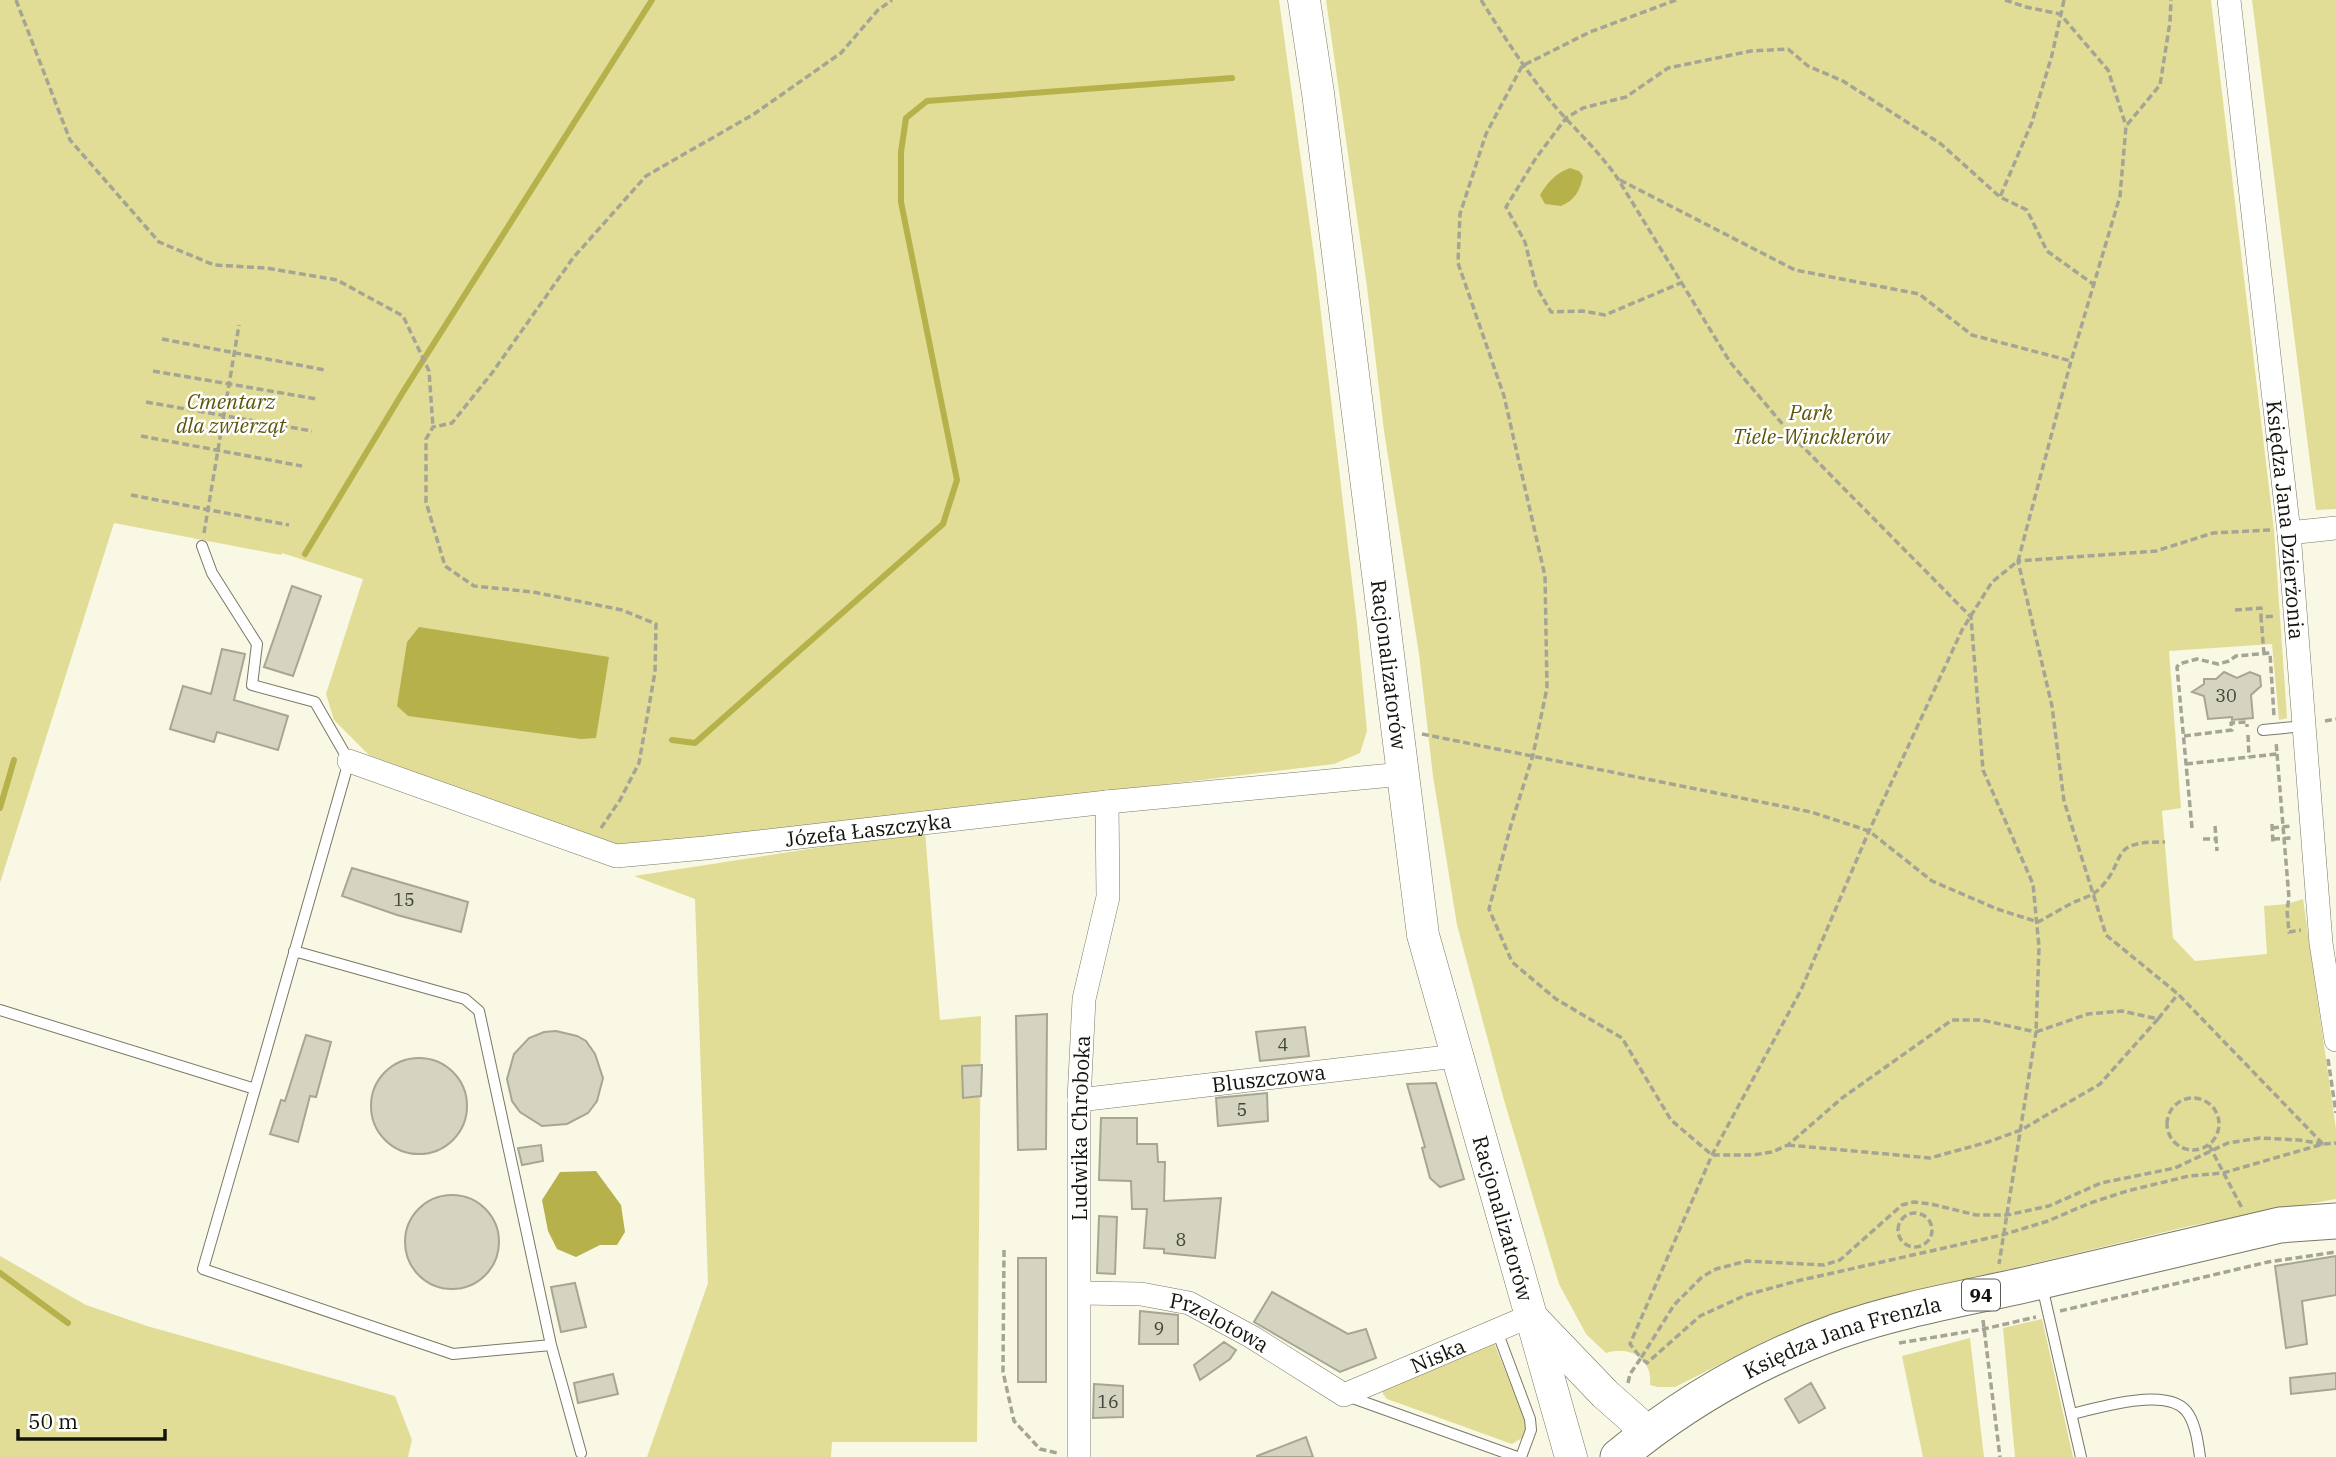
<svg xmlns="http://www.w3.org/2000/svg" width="2336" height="1457" font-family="'IBM Plex Serif',serif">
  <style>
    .green { fill: #e1dd97 }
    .water { fill: #b7b14c }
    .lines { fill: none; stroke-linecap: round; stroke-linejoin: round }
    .stream { stroke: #b7b14c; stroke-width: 6 }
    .building { fill: #d4d4c0; stroke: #a6a693; stroke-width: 2 }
    .lane-casing { stroke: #797866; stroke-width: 12 }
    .street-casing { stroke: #797866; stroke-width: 24 }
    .secondary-casing { stroke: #797866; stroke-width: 33 }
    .primary-casing { stroke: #797866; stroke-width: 37 }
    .path { stroke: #a5a595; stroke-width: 3.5; stroke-dasharray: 7 3.5; stroke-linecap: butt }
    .lane { stroke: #fff; stroke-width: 10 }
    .street { stroke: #fff; stroke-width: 23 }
    .secondary { stroke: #fff; stroke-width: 32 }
    .primary { stroke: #fff; stroke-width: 35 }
    .labels { text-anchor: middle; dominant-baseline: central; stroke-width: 5; stroke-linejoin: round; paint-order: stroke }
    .number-label { font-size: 18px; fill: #44443a }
    .shield { fill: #fff; stroke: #5a5a56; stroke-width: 2 }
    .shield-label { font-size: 19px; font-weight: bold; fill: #14140d }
    .park-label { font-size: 21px; font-style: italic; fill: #5c5708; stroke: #fff }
    .street-label { font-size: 21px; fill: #14140d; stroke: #fff }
  </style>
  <rect width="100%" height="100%" fill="#f9f8e4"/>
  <path class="green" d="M0,0H1279L1316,270L1357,624L1367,731L1360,753L1334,764L634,848L614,847L369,755L334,720L326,694L363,579L282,553L281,555L114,523L0,883Z
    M1326,0H2211L2274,530L2287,718L2279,720L2272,644L2169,651L2181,808L2162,811L2173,938L2195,961L2267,954L2264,906L2287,904L2303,899L2336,1129V1199L2190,1226L1865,1304L1770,1339L1675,1387H1658L1650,1385C1653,1358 1629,1345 1606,1353L1586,1334L1559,1284L1504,1100L1457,925L1433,776L1419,654L1384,431L1367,287Z
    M2252,0H2336V509L2316,510Z
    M925,831L940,1020L981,1016L977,1442H832L831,1457H647L708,1283L695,899L634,876Z
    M0,1256L86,1305L147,1326L395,1396L412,1440L408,1457H0Z
    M2042,1319L2073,1457H2015L2003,1328Z
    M1970,1338L1984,1457H1923L1902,1356Z
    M1494,1343L1524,1417L1526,1428L1522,1438L1512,1444L1387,1399L1383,1394L1382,1388Z"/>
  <path class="water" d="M1570,168L1579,171L1583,176C1580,191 1575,200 1561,206L1545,204L1540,195C1548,182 1556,173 1570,168Z
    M419,627L609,657L596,738L581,739L408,716L397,706L407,642Z
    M596,1171L621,1205L625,1232L617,1245H600L576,1257L557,1249L548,1231L542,1200L560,1172Z"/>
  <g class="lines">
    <path class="stream" d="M305,554L403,392L652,0
      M672,740L695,743L943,524L957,480L901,202V152L906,118L927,101L1232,78
      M0,808L14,760
      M0,1273L68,1323"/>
  </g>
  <path class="building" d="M292,586L321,596L293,676L264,667Z
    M222,649L245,654L234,700L288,716L278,750L217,732L214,742L170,729L183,686L211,694Z
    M2224,672L2237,678L2250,672L2260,676L2261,686L2251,695L2253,718L2232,720V717L2208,719L2204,696L2192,692L2204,684V679H2216Z
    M352,868L468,902L461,932L397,915L342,896Z
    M1047,1014L1046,1149L1018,1150L1016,1016Z
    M1305,1027L1309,1056L1260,1061L1256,1032Z
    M556,1031L577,1036L586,1041L595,1054L603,1078L597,1101L588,1113L567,1124L542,1126L520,1112L512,1101L507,1079L514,1054L529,1038L544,1032Z
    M306,1035L331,1042L316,1097L310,1096L298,1142L270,1134L281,1100L285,1101Z
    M371 1106a48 48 0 1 1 96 0a48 48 0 1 1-96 0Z
    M982,1065L981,1096L963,1098L962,1066Z
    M1436,1083L1464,1179L1440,1187L1430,1178L1422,1148L1425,1147L1407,1084Z
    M1267,1093L1268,1121L1218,1126L1216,1098Z
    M1101,1118H1137V1144H1157L1158,1162H1165L1164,1201L1221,1198L1215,1258L1164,1253V1249L1144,1248L1147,1209H1132L1131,1181L1099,1180Z
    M541,1145L543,1161L522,1165L518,1148Z
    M405 1242a47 47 0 1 1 94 0a47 47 0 1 1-94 0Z
    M1099,1216L1117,1217L1115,1274L1097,1273Z
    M2336,1256V1295L2302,1301L2307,1344L2286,1348L2275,1266Z
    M1018,1258H1046V1382H1018Z
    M575,1283L586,1327L561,1332L551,1287Z
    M1272,1292L1348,1334L1366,1329L1376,1358L1340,1372L1254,1322Z
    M1140,1311L1178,1315V1344H1139Z
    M1224,1342L1236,1350L1230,1359L1200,1380L1194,1365Z
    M2336,1373V1389L2291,1394L2290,1378Z
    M613,1374L618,1394L578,1403L574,1383Z
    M1811,1383L1825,1408L1799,1423L1785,1399Z
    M1094,1384L1123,1386V1417L1093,1418Z
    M1306,1437L1313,1457H1257V1456Z"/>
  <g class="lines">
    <defs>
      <path id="lane" d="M202,546L212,573L257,644L252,685L315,702L349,761C301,930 252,1100 203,1269L453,1354L551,1345L479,1011L465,999L294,951
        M2263,730L2305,726
        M0,1010L255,1089
        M2042,1286L2081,1457
        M1497,1331L1530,1419L1531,1430L1521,1457
        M551,1345L581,1453
        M1347,1396L1517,1457
        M2071,1414C2099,1408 2172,1384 2189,1415C2196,1427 2198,1443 2200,1457"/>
      <g id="street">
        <path id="s1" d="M2229,0L2289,533L2321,943L2336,1040"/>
        <path d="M2289,533L2336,528"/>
        <path id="s2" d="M349,761L616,856L705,848L1107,802L1403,774"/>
        <path id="s3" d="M1079,1100L1456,1056"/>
        <path id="s4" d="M1080,1293L1141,1294L1189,1303L1252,1337L1344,1395L1530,1316"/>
        <path id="s5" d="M1079,1457V1100L1084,999L1108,897L1107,802"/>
      </g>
      <g id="secondary">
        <path id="s6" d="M1304,0L1318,93L1423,935L1571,1457"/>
        <path d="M1534,1320L1605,1394L1648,1432"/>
      </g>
      <g id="primary">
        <path id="s7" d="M1618,1457C1683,1403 1758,1360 1838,1331C1900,1309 1968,1298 2033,1283C2115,1264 2198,1244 2280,1225L2336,1221"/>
      </g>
    </defs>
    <use href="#lane" class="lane-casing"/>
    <use href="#street" class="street-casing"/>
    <use href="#secondary" class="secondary-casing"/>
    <use href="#primary" class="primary-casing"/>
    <path class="path" d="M16,0L70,140L159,242L214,265L266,268L337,280L403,316L429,371L433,427
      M1481,0C1505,38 1529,76 1558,110C1579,133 1601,154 1618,179L1730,362L1796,440L1971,617L1983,770L2033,884L2039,947L2036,1032L2088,1014L2122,1011L2158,1019L2178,994
      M1676,0L1590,32L1522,66L1486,134L1460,214L1458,263L1504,396L1545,576L1547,688L1533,755L1511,825L1489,909L1512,962L1556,999L1622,1038L1671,1120L1712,1155H1753L1772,1152L1788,1145L1842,1098L1952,1020H1982L2036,1032L1999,1264
      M2005,0L2026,7L2060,14L2108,70L2126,126
      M2064,0L2052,55L2032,122L2000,197L2027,210L2047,251L2093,284
      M1620,180L1795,270L1919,294L1972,335L2071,361
      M1683,282L1605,315L1583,311L1551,312L1536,286L1525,242L1506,207L1536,158L1566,118L1583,108L1626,97L1668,68L1751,51L1788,49L1808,66L1843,81L1941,144L2000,197
      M162,339L325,370
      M153,371L317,399
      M146,402L312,431
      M141,436L302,466
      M131,495L289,525
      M2270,530L2213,533L2156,551L2018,561L2052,706L2064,801L2106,935L2178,994L2322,1143
      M204,533L239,325
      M2235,610L2261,608V617
      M2264,654L2261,617L2275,616
      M2325,721L2336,719
      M1422,734L1811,812L1869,831L1932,881L1997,909L2038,922C2049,916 2061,909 2072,903C2080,899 2090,897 2097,891C2130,861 2104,841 2165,842
      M2248,735L2249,757
      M2184,736L2232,730L2231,723L2247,722V727
      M2277,754L2289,898L2287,910L2289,932L2301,930
      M2186,764L2277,754L2276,741
      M2272,824L2273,843
      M2215,826L2217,851
      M601,828L620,800L639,763L655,672L656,624L622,610L533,592L474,586L445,566L426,502V439L433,427L452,423L492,373L573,258L646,176L754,114L841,53L878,10L892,0
      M2192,828L2177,667L2179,664L2197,659L2218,664L2229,661L2236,656L2270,653L2274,716
      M2272,828L2291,826
      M2203,839H2216
      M2273,839L2292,838
      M2328,1059L2336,1113
      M2167 1124a26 26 0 1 1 52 0a26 26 0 1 1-52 0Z
      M2323,1144L2299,1140L2260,1138L2228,1143L2175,1168L2101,1183L2049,1206L2007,1215H1976L1931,1204L1914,1202L1902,1205L1840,1260L1824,1265L1747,1261L1716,1269L1702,1277L1674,1305L1641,1358L1647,1363L1700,1316L1746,1295L1797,1281L2002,1235L2048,1221L2090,1203L2127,1191L2189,1176L2223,1173L2323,1144L2336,1143
      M1788,1145L1930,1158L1988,1142L2021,1130L2100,1084L2158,1019
      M2209,1145L2242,1208
      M1898 1230a17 17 0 1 1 34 0a17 17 0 1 1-34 0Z
      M1004,1250L1003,1372L1014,1421L1040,1449L1057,1453
      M2060,1311L2268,1262L2336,1252
      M1983,1320L2000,1457
      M1899,1343L1984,1329L2036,1317
      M1628,1383L1630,1374L1641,1358L1630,1344L1712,1155L1801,990L1869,831L1962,630L1992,582L2018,561L2071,361L2120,196L2126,126L2160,85L2170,22L2171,0"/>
    <use href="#lane" class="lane"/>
    <use href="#street" class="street"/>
    <use href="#secondary" class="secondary"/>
    <use href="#primary" class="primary"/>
  </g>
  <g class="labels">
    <g class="number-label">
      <text x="2226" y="695">30</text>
      <text x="404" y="899">15</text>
      <text x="1283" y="1044">4</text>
      <text x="1242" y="1109">5</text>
      <text x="1181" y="1239">8</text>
      <text x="1159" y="1328">9</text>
      <text x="1108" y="1401">16</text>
    </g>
    <rect class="shield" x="1962" y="1279.5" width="38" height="31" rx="5"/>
    <g class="shield-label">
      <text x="1981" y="1295">94</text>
    </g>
    <g class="park-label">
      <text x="231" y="401">Cmentarz<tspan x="231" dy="24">dla zwierząt</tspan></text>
      <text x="1811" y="412">Park<tspan x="1811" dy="24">Tiele-Wincklerów</tspan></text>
    </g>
    <g class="street-label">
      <text stroke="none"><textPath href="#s1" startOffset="523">Księdza Jana Dzierżonia</textPath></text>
      <text stroke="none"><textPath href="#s6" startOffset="670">Racjonalizatorów</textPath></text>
      <text stroke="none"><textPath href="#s2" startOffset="537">Józefa Łaszczyka</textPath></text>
      <text stroke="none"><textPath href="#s3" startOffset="191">Bluszczowa</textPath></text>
      <text stroke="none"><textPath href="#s5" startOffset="329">Ludwika Chroboka</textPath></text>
      <text stroke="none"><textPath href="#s6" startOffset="1237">Racjonalizatorów</textPath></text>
      <text stroke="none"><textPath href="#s4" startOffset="145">Przelotowa</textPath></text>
      <text stroke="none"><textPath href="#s7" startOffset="257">Księdza Jana Frenzla</textPath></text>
      <text stroke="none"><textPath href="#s4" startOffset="392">Niska</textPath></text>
    </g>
  </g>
  <path d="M18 1429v10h147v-10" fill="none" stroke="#14140d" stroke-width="3.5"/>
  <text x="28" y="1429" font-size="21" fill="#14140d" stroke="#ffffff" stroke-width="5" paint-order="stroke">50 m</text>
</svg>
